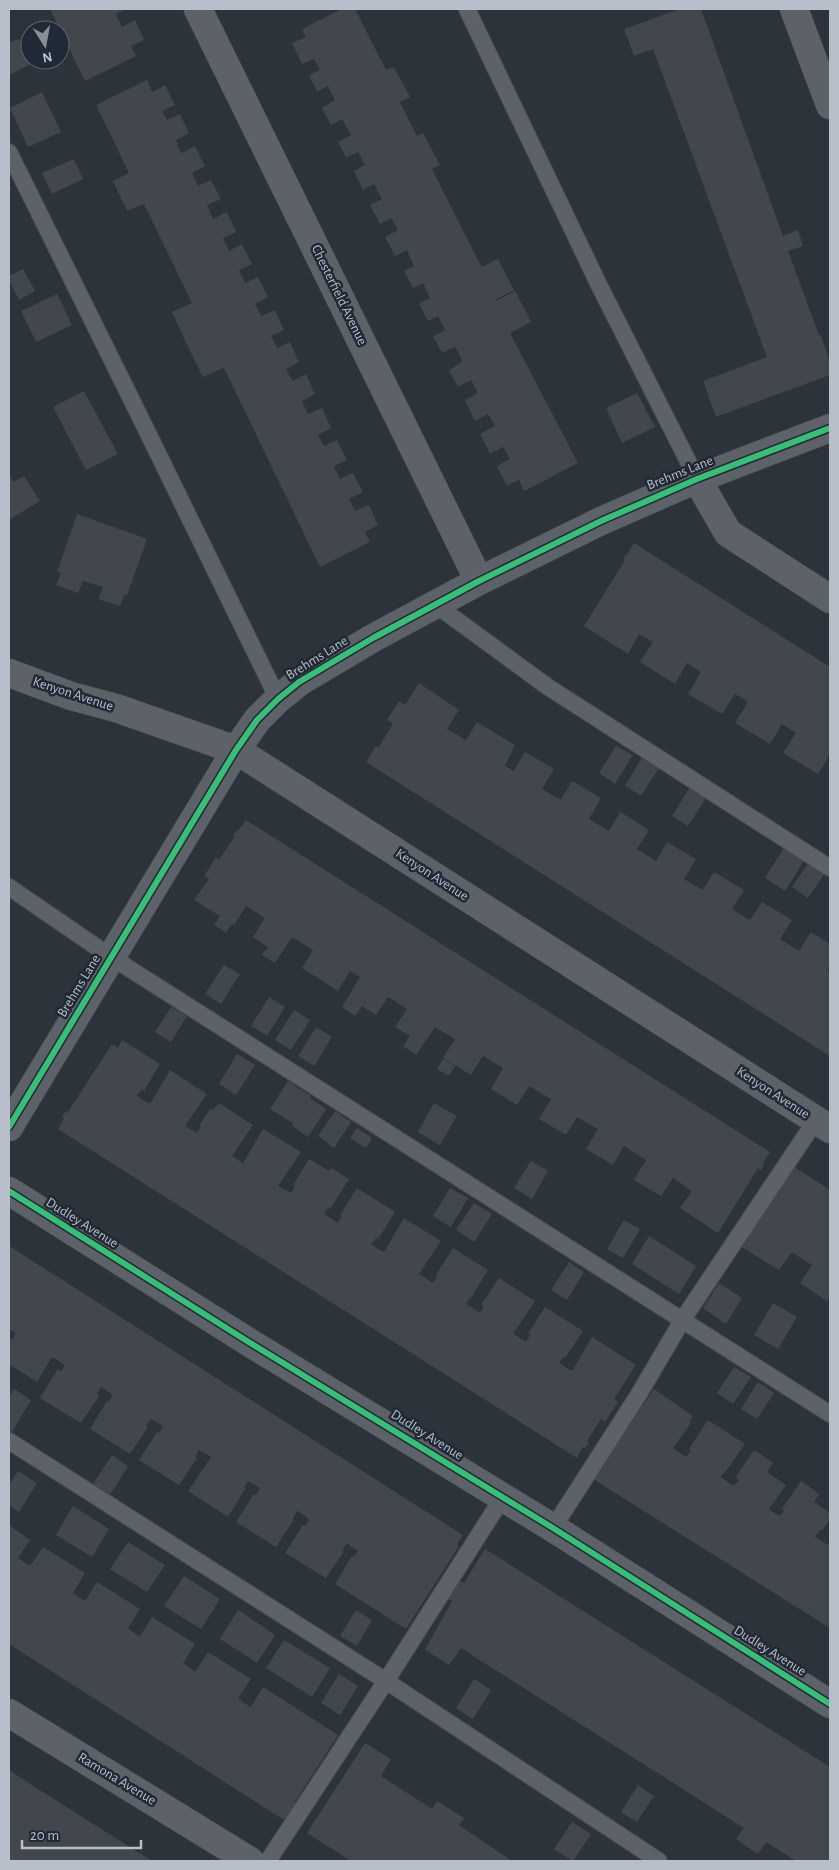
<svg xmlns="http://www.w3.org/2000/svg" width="839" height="1870" font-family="'Alegreya Sans',sans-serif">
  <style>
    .building { fill: #42474d }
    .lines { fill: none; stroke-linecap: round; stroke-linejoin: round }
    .service-casing { stroke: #4b4f54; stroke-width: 18 }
    .minor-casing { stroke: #4b4f54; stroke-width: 29 }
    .service { stroke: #5d6168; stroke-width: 16 }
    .minor { stroke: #5d6168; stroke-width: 28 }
    .cycleway-casing { stroke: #202936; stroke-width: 9 }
    .cycleway { stroke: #3abd76; stroke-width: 6 }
    .labels { text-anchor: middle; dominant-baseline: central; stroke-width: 5; stroke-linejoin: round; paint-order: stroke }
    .street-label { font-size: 14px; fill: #b8bfca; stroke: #202936 }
  </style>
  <rect width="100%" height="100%" fill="#2d333a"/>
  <path class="building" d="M50,9H126L116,14L122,27L135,20L144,40L131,46L136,56L85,81Z
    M342,9H355L386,70L394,67L410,97L400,102L417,136L423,133L440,165L432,169L481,266L482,267L498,259L514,290L495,300L496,301L515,291L531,322L510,333L578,463L524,491L519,480L507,486L497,466L510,459L503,447L490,454L480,434L495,426L488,414L475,421L465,400L478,393L471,380L458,387L449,370L462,362L461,358L455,347L442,353L433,336L445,330L438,316L428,321L419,303L430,298L423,283L413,288L404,271L414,266L407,250L395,256L385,237L398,230L391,218L380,224L370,205L382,199L374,184L363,190L354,171L365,165L358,152L346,158L338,142L351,135L342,119L331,125L322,108L335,100L328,86L317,92L309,75L320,70L314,59L302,64L292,43L306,37L302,29Z
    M680,9H701L783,236L798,230L803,246L788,251L819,335L821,336L830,362V375L716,417L703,381L767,357L653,49L634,56L624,29Z
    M19,39L31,64L9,75V43Z
    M147,80L152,92L165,85L175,105L162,111L167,120L180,114L189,133L176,140L179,149L182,153L195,146L205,166L192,173L198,186L211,180L221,199L207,205L213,219L227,212L236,232L223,238L229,251L242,244L252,264L239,270L245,283L258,277L268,297L255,304L261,316L275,310L284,330L271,336L277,348L290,342L299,362L286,369L290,377L293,381L306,374L315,394L302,401L308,414L322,408L331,428L318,435L324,446L337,440L347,460L334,466L340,479L353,473L363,492L349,499L355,511L369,505L378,525L365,532L370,542L320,567L224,368L203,377L187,345L172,312L192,303L144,204L127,211L113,181L129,173L96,105Z
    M42,92L61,132L28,147L10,108Z
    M74,159L83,179L52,194L42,173Z
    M23,269L35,291L19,300L9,280V276Z
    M57,294L72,325L36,342L21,311Z
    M84,391L118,454L86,470L53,407Z
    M637,393L655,427L622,443L606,408Z
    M9,474L13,482L24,476L40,501L9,520Z
    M77,514L147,539L127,595H124L120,606L98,599L103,587L83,581L78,593L56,585L61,573L57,572Z
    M634,543L830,667V754L818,774L783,753L796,733L782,724L770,744L735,723L748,702L735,694L722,714L688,694L701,672L687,663L675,684L640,662L653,642L639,634L628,654L584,626L625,560L623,559L626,554L627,555Z
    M419,683L459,710L447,729L466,740L477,722L515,745L505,766L514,771L525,752L554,769L542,789L561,800L572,781L601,798L589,819L609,831L620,812L635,821L649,830L637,849L656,861L667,842L696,859L684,879L694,885L703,890L714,872L744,890L732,909L742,915L750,920L762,902L792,920L780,939L799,951L811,932L830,944V964L827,970L830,972V1056L366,762L376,746L378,748L393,724L387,720L399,701L405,705Z
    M616,746L633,755L615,784L599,773Z
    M642,757L659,768L641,796L625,786Z
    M690,787L706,798L688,826L672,816Z
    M246,820L770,1152L763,1163L764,1164L761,1170L758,1168L718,1233L680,1208L692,1191L673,1178L661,1196L634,1180L646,1160L624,1146L613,1165L586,1149L598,1129L587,1123L577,1117L566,1135L539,1119L551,1099L529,1086L517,1105L491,1089L503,1068L483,1056L471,1075L443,1058L455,1039L435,1027L416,1055L403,1046L410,1036L395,1027L407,1009L388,997L376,1015L362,1006L355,1016L342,1007L360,977L350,971L338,991L302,968L313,950L292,937L275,963L262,955L268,947L253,937L265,918L246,906L234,925L232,924L226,933L214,925L220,916L194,900L209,879L204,876L216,857L219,860L235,836L233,835L237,830L238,831Z
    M784,848L804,861L785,891L765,878Z
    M809,862L825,873L808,898L792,887Z
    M224,965L240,974L221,1004L205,994Z
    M269,997L285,1007L267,1036L251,1026Z
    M171,1007L187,1016L171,1042L155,1032Z
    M294,1010L310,1020L291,1050L275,1040Z
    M316,1027L332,1037L314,1066L298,1056Z
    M122,1040L160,1064L144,1091L142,1089L137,1096L150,1104L170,1070L207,1094L185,1126L197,1133L201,1127L199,1126L210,1109L213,1110L219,1103L253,1125L232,1156L243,1163L263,1129L301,1152L278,1186L291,1193L295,1186L293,1185L309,1159L329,1171L331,1168L349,1179L330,1209L328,1208L324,1214L338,1223L342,1216L340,1215L357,1188L395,1212L378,1239L376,1238L371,1244L378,1249L384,1252L404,1218L441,1241L419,1274L433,1283L437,1276L436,1275L453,1248L488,1270L471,1298L470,1297L466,1304L480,1313L484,1306L481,1305L499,1278L535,1301L513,1334L520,1338L526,1342L530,1335L528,1334L545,1307L583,1331L565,1358L563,1357L559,1363L572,1371L592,1337L636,1365L614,1399L618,1402L605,1422L601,1419L587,1441L589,1443L585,1448L583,1447L577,1458L58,1129L64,1118L62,1117L66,1111L68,1112L112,1044L118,1048Z
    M237,1054L255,1065L236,1095L219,1084Z
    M443,1059L455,1066L449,1076L437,1069Z
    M288,1081L311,1096L310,1098L326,1109L308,1137L292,1126L293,1123L270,1109Z
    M434,1103L457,1116L440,1145L418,1132Z
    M335,1111L351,1122L334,1148L318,1136Z
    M357,1128L372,1138L366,1148L350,1138Z
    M531,1161L548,1171L532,1199L514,1188Z
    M791,1165L830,1190V1295L827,1301L800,1283L812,1265L802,1259L792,1252L779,1270L740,1246Z
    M450,1188L468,1198L451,1227L433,1216Z
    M474,1203L492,1214L474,1242L456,1230Z
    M624,1220L640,1229L623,1258L607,1249Z
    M649,1236L696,1266L679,1294L632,1264Z
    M9,1246L463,1535L457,1545L459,1546L406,1629L335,1584L352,1556L354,1557L358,1551L353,1548L347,1543L342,1550L344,1551L326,1578L285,1553L303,1525L305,1526L309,1520L304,1515L297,1511L293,1518L294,1519L276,1547L236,1522L254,1494L256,1495L260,1488L248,1481L244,1487L246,1488L228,1517L188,1491L211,1457L199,1450L195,1457L197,1458L179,1485L139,1460L157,1432L159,1433L163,1426L151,1419L146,1425L148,1427L130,1454L90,1429L107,1401L109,1402L113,1395L101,1387L97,1394L99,1396L81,1423L40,1398L58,1369L61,1371L65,1365L52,1357L37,1382L9,1364V1341L10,1339L12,1340L16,1333L9,1329Z
    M569,1262L584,1272L567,1300L551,1290Z
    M719,1283L742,1298L726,1324L703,1308Z
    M773,1303L797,1317L778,1349L754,1335Z
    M734,1367L751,1377L733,1404L717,1393Z
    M758,1382L774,1393L757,1419L741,1409Z
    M14,1389L31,1400L12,1432L9,1431V1397Z
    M654,1389L693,1416L689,1422L691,1423L673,1448L686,1457L691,1450L689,1449L708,1420L745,1444L726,1471L720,1477L734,1486L739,1480L735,1478L754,1450L773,1463L767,1472L786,1485L769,1509L774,1513L780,1516L784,1511L782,1509L801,1481L819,1494L814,1502L830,1513V1519L823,1530L821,1529L815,1537L828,1545L830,1542V1628L593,1479Z
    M112,1455L128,1466L110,1495L93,1484Z
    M18,1471L37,1483L19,1512L9,1505V1485Z
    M73,1506L109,1529L92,1557L56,1535Z
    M9,1525L30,1540L18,1558L25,1563L30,1566L43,1547L85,1573L73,1593L85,1601L97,1582L140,1609L128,1628L134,1633L140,1636L152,1617L195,1644L183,1663L190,1668L195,1672L208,1652L251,1679L238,1698L244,1703L251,1707L263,1687L338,1735L295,1802L297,1804L293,1810L292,1808L284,1820L9,1644Z
    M128,1542L165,1565L147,1592L110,1569Z
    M485,1549L830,1767V1861H796L766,1842L758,1854L736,1839L744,1828L461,1648L449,1665L425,1650L452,1601L448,1599L460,1581L464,1583Z
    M184,1576L220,1599L201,1629L164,1606Z
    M238,1610L275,1635L257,1663L220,1639Z
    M356,1610L372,1620L357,1646L340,1636Z
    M284,1640L330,1668L312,1697L266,1668Z
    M339,1674L358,1686L340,1715L321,1703Z
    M474,1679L491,1690L473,1719L456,1708Z
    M365,1743L391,1759L381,1776L432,1809L437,1801L464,1818L459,1825L512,1861H351L307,1833Z
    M9,1770L38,1789L152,1861H9Z
    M638,1785L654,1796L637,1822L621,1812Z
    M572,1822L591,1834L573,1861L554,1849Z"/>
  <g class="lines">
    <defs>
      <path id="service" d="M467,9L599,285L697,479
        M9,152L143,423L278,699
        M436,605L548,687L830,868
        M9,887L111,957L830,1414
        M9,1441L386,1681L659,1861
        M553,1528L639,1394L683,1319L816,1120
        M268,1861L386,1681L503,1497"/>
      <path id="minor" d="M198,9L479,581
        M794,9L830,105
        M697,479L728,533L830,599
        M9,673L71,696L116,708L236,750L830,1129
        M9,1127L236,750L257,720L278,699L299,682L373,638L479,581L601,521L697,479L830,428
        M9,1191L247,1341L553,1528L830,1704
        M9,1713L250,1861"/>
    </defs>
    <use href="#service" class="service-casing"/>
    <use href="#minor" class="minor-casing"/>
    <use href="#service" class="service"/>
    <use href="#minor" class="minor"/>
    <defs>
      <path id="cycleway" d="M9,1127L236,750L257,720L278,699L299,682L373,638L479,581L601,521L697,479L830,428
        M9,1191L247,1341L553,1528L830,1704"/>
    </defs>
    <use href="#cycleway" class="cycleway-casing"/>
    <use href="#cycleway" class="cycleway"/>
  </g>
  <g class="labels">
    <g class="street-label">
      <text transform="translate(339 295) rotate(64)">Chesterfield Avenue</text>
      <text transform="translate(680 473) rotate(-22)">Brehms Lane</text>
      <text transform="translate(317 658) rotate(-32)">Brehms Lane</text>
      <text transform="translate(73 694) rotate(18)">Kenyon Avenue</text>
      <text transform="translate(432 875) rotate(33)">Kenyon Avenue</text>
      <text transform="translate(79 986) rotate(-59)">Brehms Lane</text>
      <text transform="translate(773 1093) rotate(33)">Kenyon Avenue</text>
      <text transform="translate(82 1223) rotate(32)">Dudley Avenue</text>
      <text transform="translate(427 1435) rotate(32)">Dudley Avenue</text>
      <text transform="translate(770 1651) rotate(32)">Dudley Avenue</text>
      <text transform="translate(117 1779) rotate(31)">Ramona Avenue</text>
    </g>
  </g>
  <rect width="839" height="1870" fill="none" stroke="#b8bfca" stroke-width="20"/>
  <g transform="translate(45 45) rotate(169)"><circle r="24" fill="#202936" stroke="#5d6571"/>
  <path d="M0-4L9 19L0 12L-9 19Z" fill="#878e98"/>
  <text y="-8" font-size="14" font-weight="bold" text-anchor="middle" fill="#b8bfca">N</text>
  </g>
  <path d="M22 1840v8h119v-8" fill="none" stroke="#b8bfca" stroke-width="2.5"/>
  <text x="30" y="1840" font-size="15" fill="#b8bfca" stroke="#202936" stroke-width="4" paint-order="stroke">20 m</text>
</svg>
